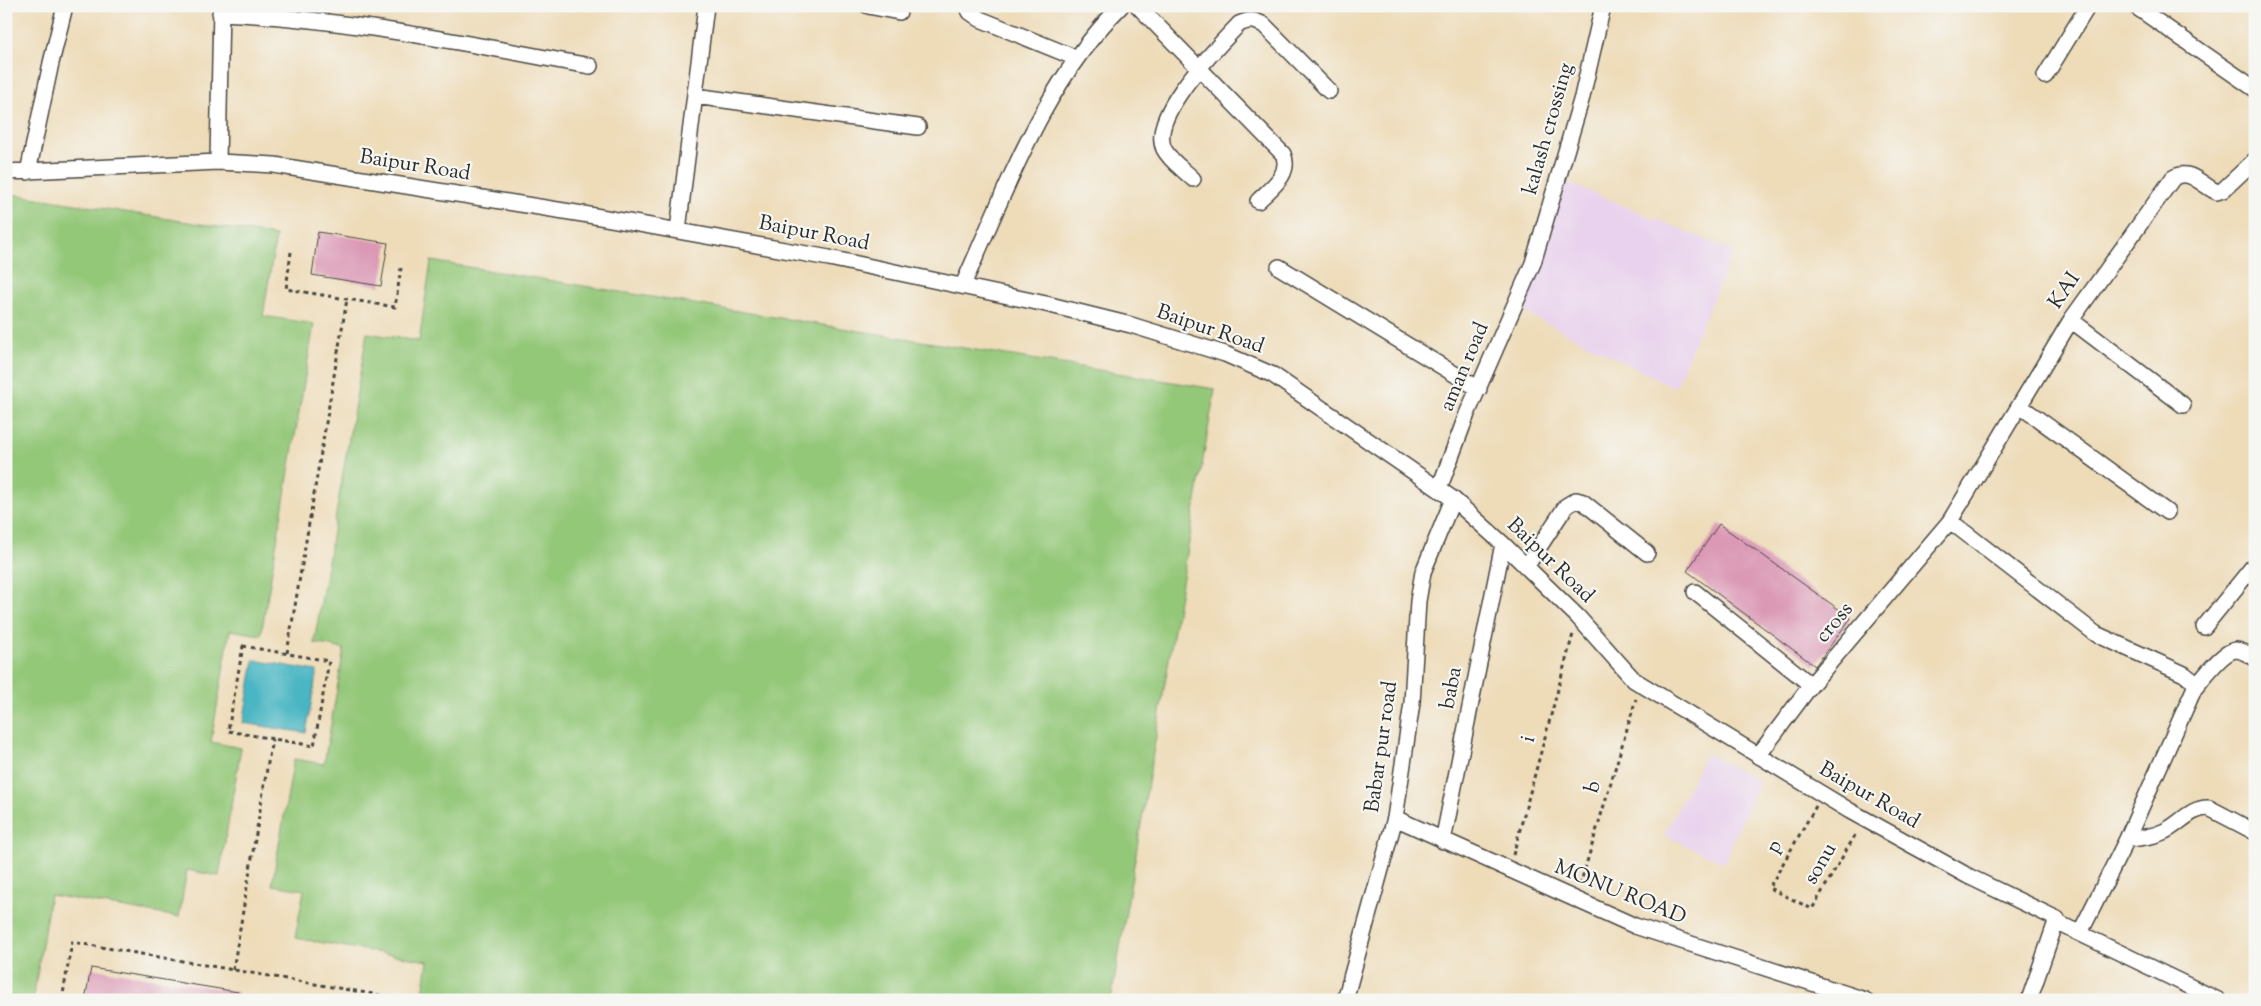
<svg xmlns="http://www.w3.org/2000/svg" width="2261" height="1006" font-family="'Sorts Mill Goudy',serif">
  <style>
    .built { fill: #e9d2ed }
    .green { fill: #94c879; stroke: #607a52 }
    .water { fill: #49b6c3; stroke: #3a7077 }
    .building { fill: #db99b6 }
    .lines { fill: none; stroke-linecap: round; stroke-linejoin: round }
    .minor-casing { stroke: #484640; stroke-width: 18 }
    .path { stroke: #484640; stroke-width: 3; stroke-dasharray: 4 4; stroke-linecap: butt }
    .minor { stroke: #fff; stroke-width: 15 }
    .labels { text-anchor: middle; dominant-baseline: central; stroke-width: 4.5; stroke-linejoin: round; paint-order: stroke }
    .street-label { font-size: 21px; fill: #2b2b2b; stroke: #f6f6f2 }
  </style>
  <rect width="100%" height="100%" fill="#f6f6f2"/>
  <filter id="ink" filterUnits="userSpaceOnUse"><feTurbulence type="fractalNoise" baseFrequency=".02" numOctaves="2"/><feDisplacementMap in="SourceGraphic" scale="10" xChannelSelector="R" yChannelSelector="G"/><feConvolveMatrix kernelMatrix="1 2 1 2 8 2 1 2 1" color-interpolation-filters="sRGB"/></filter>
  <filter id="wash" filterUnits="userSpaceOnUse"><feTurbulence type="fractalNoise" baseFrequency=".0096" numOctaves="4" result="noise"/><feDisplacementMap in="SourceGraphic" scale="20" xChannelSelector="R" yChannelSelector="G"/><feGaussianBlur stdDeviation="1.12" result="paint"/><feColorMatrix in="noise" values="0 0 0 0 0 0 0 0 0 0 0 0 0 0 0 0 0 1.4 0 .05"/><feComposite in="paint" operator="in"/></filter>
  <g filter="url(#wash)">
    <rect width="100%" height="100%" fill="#eedcb9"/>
    <path class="built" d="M1558,178L1733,251L1675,388L1512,306Z
      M1706,753L1759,781L1724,863L1664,835Z"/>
    <path class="green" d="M6,193L276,236L263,316L314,324L261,635L230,630L211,742L241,748L219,876L187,870L179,917L50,895L33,1000H6Z
      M431,261L1215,389L1111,1000H422L428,961L295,938L304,890L272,885L294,759L324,764L344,649L314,643L367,333L419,341Z"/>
    <path class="water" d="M254,660L317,671L306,733L243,723Z"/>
    <g id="blocks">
      <path class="building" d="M318,232L388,243L381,286L312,275Z
        M1719,524L1851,618L1815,666L1687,571Z
        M91,968L238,992V1000H85Z"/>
    </g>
  </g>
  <g filter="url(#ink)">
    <use href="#blocks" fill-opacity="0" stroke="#484640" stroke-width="1"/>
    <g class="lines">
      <defs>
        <path id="minor" d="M868,6L899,12
          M967,6L970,12L980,19L1076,58
          M1138,6L1283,154C1292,174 1271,188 1258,201
          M2135,6L2255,89
          M220,13C345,18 468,44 590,66
          M2045,76L2088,6
          M695,96L918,127
          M218,162L221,6
          M6,172L218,162L274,165L589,215L829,258L1046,304L1131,325L1225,354L1273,375L1453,499L1503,544L1578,617L1634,680L1850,811L1968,876L2057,919L2056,922L2218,1000
          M28,172L51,63L65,6
          M1193,179C1184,170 1170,161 1164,149C1148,115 1218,47 1239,24C1250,19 1254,20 1264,25L1329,91
          M678,230L706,6
          M1279,267L1479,389
          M963,285C1007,188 1044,82 1121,6
          M2071,320L2183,405
          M2020,406L2167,512
          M1439,489L1467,414L1533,263L1582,97L1603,6
          M1950,521L2096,634L2184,674L2193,681L2195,687L2127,839L2080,933
          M1526,567L1566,506L1576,500L1583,502L1647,553
          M1695,592L1811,685
          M2204,627L2255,564
          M2194,689C2203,679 2222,651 2236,650C2242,650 2249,655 2255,658
          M1758,756L1811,685L1950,521L2071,320L2173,178C2190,167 2202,186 2217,192L2223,190L2255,160
          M1395,818L1635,926L1865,1000
          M2127,839C2140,838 2153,837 2165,831C2180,824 2191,807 2209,808L2255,832
          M1443,841L1503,544
          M1345,1000L1395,818L1412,703L1418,601L1423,572L1453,499
          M2029,1000L2057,919"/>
      </defs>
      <use href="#minor" class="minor-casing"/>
      <path class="path" d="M291,252L286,289L395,307L401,268
        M243,646L329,661L314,746L228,731Z
        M287,653L347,299
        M1816,806L1769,888L1812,909L1857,832
        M1513,855L1573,634
        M1580,885L1636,699
        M233,970L272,739
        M62,1000L72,942L390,997V1000"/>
      <use href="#minor" class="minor"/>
    </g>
  </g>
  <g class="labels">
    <g class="street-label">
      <text transform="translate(1549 129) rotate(-74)">kalash crossing</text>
      <text transform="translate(415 166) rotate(9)">Baipur Road</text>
      <text transform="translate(814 234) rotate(11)">Baipur Road</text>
      <text transform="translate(2065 291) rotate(-56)">KAI</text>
      <text transform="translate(1210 330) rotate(19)">Baipur Road</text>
      <text transform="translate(1465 367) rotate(-67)">aman road</text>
      <text transform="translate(1550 561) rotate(44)">Baipur Road</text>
      <text transform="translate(1835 623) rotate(-50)">cross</text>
      <text transform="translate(1452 688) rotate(-79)">baba</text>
      <text transform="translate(1529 739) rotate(-75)">i</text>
      <text transform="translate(1382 747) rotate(-82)">Babar pur road</text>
      <text transform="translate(1594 787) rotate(-73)">b</text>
      <text transform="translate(1869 796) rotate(30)">Baipur Road</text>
      <text transform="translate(1775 847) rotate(-61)">p</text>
      <text transform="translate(1821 864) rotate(-60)">sonu</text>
      <text transform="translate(1620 893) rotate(22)">MONU ROAD</text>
    </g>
  </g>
  <rect width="2261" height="1006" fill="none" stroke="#f6f6f2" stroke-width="25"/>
</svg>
